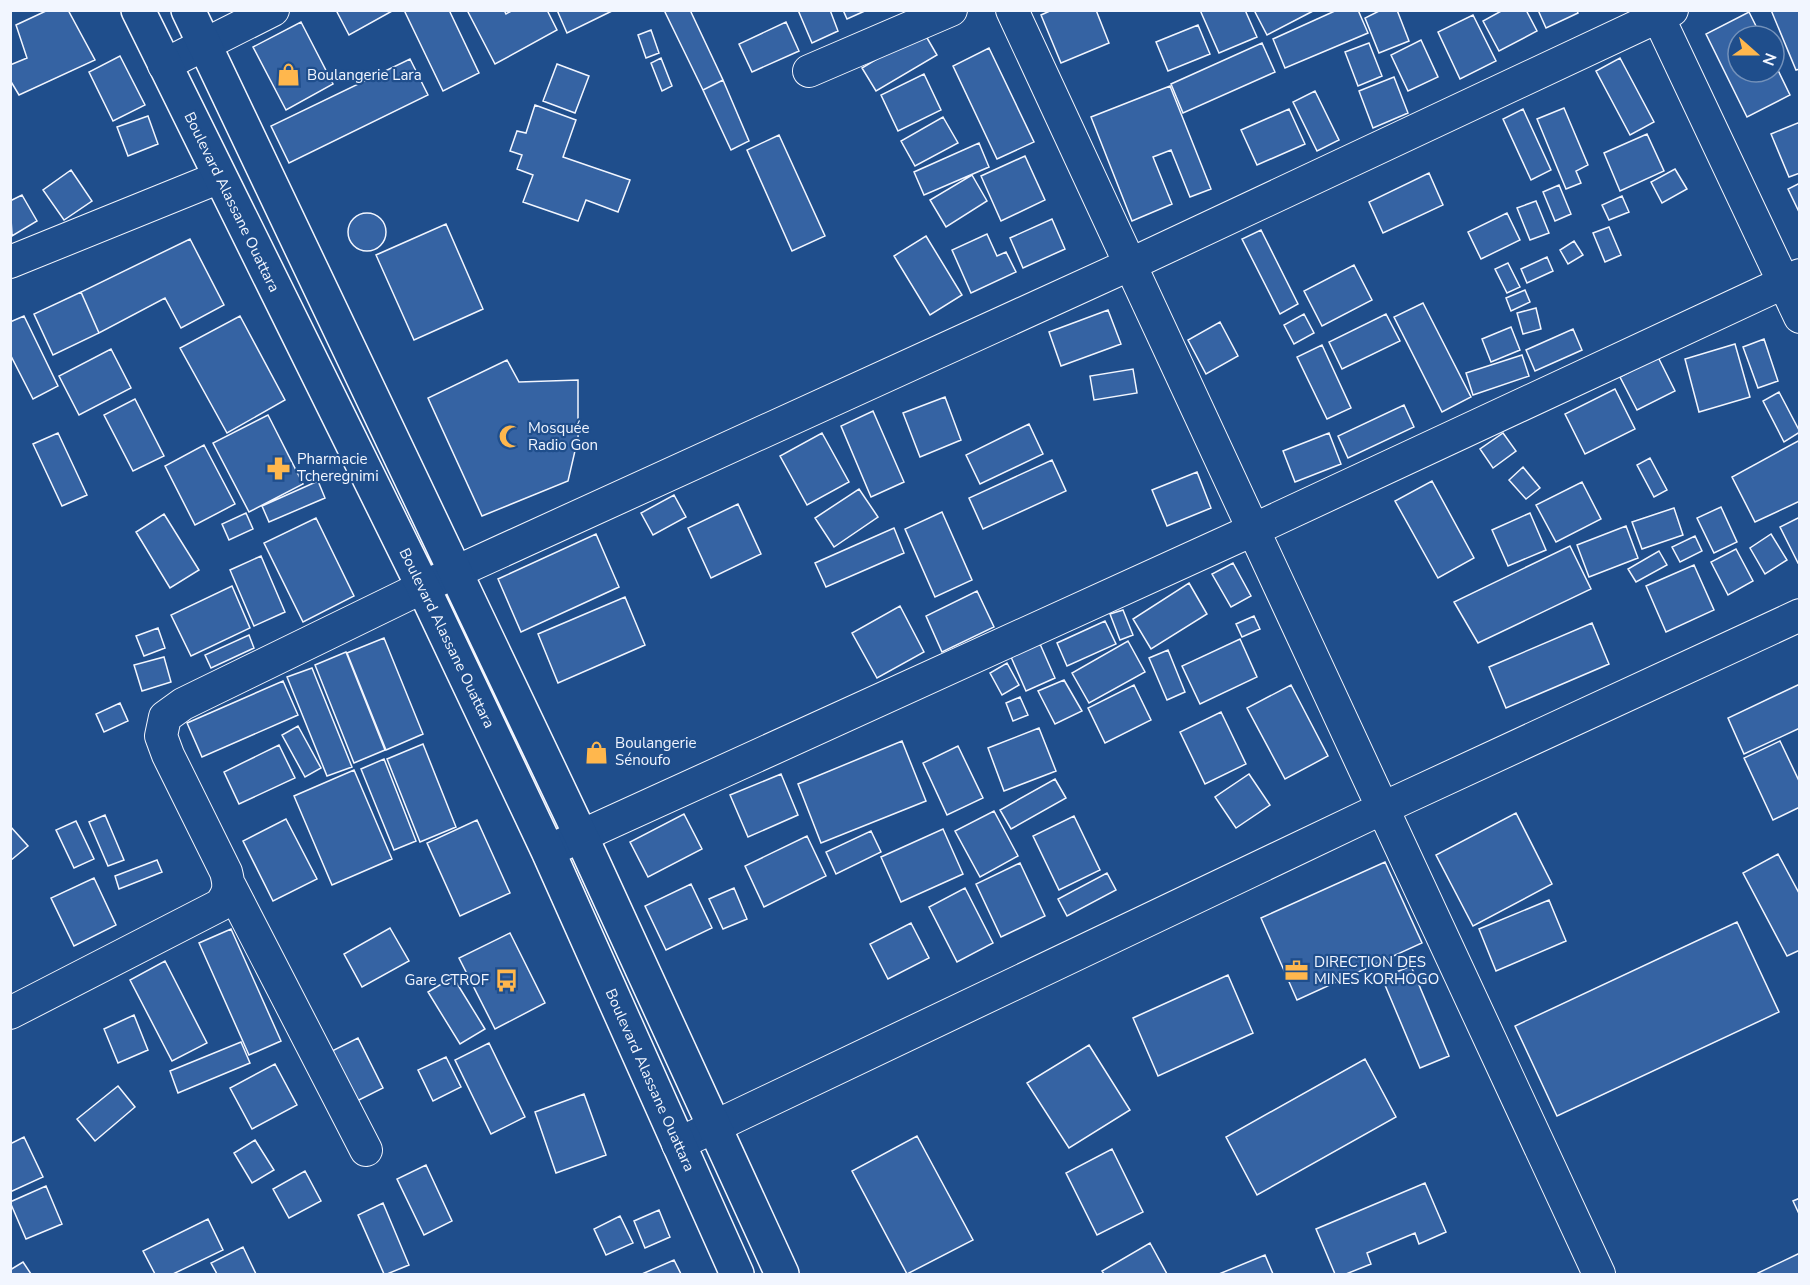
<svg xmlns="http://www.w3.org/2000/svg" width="1810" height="1285" font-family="'Nunito Sans',sans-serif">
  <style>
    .building { fill: #3563a3; stroke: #f2f6ff; stroke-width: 1.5 }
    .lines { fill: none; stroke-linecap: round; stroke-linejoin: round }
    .minor-casing { stroke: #f2f6ff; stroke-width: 34 }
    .major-casing { stroke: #f2f6ff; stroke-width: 36 }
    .minor { stroke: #1f4e8c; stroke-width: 32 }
    .major { stroke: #1f4e8c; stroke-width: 33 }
    .labels { text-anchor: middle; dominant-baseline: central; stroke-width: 4.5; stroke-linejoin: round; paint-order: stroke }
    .poi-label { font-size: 15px; fill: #f2f6ff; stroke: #1f4e8c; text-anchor: start }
    .street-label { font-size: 15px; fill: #f2f6ff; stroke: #1f4e8c }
  </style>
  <rect width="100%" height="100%" fill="#1f4e8c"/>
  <path class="building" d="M48,10H68L95,60L19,95L10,80V65L27,58L16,25Z
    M336,10H394L349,35Z
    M404,10H449L479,73L443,91Z
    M467,10H504L506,14L513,10H547L557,30L495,64Z
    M557,10H614L567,33Z
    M664,10H690L723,80L703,90Z
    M798,10H830L838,31L812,43Z
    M843,10H867L847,19Z
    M1052,10H1096L1109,43L1061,63L1041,15Z
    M1200,10H1245L1257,37L1219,53Z
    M1254,10H1315L1267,35Z
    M1337,10H1358L1368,33L1285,68L1273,39Z
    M1381,10H1397L1409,41L1379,53L1365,18Z
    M1503,10H1526L1537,31L1499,51L1483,21Z
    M1538,10H1577L1578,13L1546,28Z
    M1771,10H1800V69L1796,70Z
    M1749,12L1761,36H1738V72H1774V62L1790,95L1747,117L1706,34Z
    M1473,15L1496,61L1460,79L1438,32Z
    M301,22L333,84L286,110L253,47Z
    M786,22L799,51L752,72L739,44Z
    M1198,25L1210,54L1168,71L1156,42Z
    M651,30L659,53L646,58L638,35Z
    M923,31L937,55L876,91L862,68Z
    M1421,40L1438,77L1408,91L1391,55Z
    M1262,43L1275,72L1183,113L1171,84Z
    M1369,43L1382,76L1358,86L1345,52Z
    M989,48L1034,142L997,159L953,66Z
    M120,56L145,105L113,121L89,72Z
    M661,58L672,86L662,91L651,63Z
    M1620,58L1654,122L1630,135L1596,71Z
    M410,59L428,95L289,163L271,126Z
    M557,64L589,76L575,113L543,101Z
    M924,74L941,110L898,131L881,95Z
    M1394,77L1408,113L1373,128L1359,91Z
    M723,80L749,141L731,150L703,90Z
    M1170,86L1211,189L1190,197L1171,150L1153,157L1172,204L1132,221L1091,117Z
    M1315,91L1339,140L1317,151L1293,102Z
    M535,105L576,120L563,157L630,180L618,212L586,200L578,221L523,202L533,175L517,169L522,155L510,151L517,131L526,133Z
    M1564,108L1588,165L1576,171L1581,183L1566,189L1537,119Z
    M1289,109L1305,144L1257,165L1241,130Z
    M1523,109L1551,170L1531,180L1503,119Z
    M148,116L158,144L128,156L117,127Z
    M943,117L958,143L915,166L901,141Z
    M1800,122V173L1789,177L1771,134Z
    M1647,134L1664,171L1620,191L1604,153Z
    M779,135L825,236L792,251L747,150Z
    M979,143L989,167L924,195L914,172Z
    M1025,156L1045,200L1001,221L981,176Z
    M1675,169L1687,189L1662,203L1651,182Z
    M71,170L92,201L64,220L43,190Z
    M1429,173L1443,205L1383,233L1369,202Z
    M972,175L987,201L946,227L930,200Z
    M1800,183V214L1788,189Z
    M1559,185L1571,214L1555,221L1543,192Z
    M22,195L37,221L12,236L10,201Z
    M1622,196L1629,212L1609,220L1602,205Z
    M1536,201L1549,233L1530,240L1517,208Z
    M1507,213L1520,240L1481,259L1468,232Z
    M348 232a19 19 0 1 1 38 0a19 19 0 1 1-38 0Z
    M1052,219L1065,249L1023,268L1010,238Z
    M446,224L483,309L414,340L376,255Z
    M1609,227L1621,255L1605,262L1593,233Z
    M1261,230L1298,304L1280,314L1242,239Z
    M987,234L997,256L1006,252L1016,272L971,293L952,250Z
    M926,236L962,295L930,315L894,256Z
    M190,239L224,305L181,328L165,298L99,333L81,292Z
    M1574,241L1583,255L1568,264L1560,250Z
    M1547,257L1553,271L1527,283L1521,269Z
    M1508,263L1520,287L1507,293L1495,269Z
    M1354,265L1372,300L1322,326L1304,291Z
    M1525,290L1530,302L1511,311L1506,298Z
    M81,292L99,333L53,355L34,314Z
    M1423,303L1471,397L1442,412L1394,317Z
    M1536,308L1541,329L1523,334L1517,313Z
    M1108,310L1121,344L1061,366L1049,332Z
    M1304,314L1314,333L1294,344L1284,325Z
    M1386,314L1400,341L1342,369L1329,342Z
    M24,316L58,386L33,399L10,354V322Z
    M240,316L285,400L227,433L180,348Z
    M1220,322L1238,356L1206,374L1188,340Z
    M1511,327L1520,350L1491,362L1482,339Z
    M1573,329L1582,350L1535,371L1526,350Z
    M1764,339L1778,381L1758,388L1743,347Z
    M1735,344L1750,397L1699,412L1685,359Z
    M1322,345L1351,408L1327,419L1297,357Z
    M111,349L131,388L79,415L59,376Z
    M1522,355L1529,376L1473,395L1466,373Z
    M1658,357L1675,391L1637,410L1620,377Z
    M507,360L519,382L578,380V438L568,481L482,516L428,398Z
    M1133,369L1137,393L1094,400L1090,376Z
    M1615,389L1635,429L1585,454L1565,414Z
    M1779,392L1800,432L1784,442L1763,401Z
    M945,397L961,440L920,457L903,413Z
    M135,399L164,456L133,471L104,415Z
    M1404,405L1414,427L1348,458L1338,436Z
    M873,411L904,482L871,497L841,426Z
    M268,415L303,484L249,512L213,443Z
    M1029,424L1043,454L980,484L966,455Z
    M58,433L87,495L62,506L33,444Z
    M822,433L849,482L807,505L780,456Z
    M1329,433L1341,464L1295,482L1283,451Z
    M1503,433L1516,451L1493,468L1480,449Z
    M1800,440V501L1755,522L1732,477Z
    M204,445L235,504L195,525L165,466Z
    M1650,458L1667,490L1654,497L1637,465Z
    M1052,460L1066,491L983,529L969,498Z
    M1523,467L1540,488L1526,499L1509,480Z
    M1197,472L1211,508L1167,526L1152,490Z
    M318,481L325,498L269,522L262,506Z
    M1432,481L1474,558L1438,578L1395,501Z
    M1582,482L1601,519L1556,542L1536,505Z
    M859,489L878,517L834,547L815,518Z
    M674,495L686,517L653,535L641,513Z
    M738,504L761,554L711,578L688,528Z
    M1721,507L1737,542L1714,553L1697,518Z
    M1674,508L1683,535L1642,549L1632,522Z
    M942,512L972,580L935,597L905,529Z
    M246,513L253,529L229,540L222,524Z
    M1530,513L1546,550L1508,566L1492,530Z
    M164,514L199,570L170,588L136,532Z
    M1800,517V562L1798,563L1780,527Z
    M316,518L354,596L303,622L264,543Z
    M1626,526L1638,558L1589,577L1577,545Z
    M894,528L904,553L826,587L815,563Z
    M596,534L619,587L521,632L498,579Z
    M1771,534L1787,560L1765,574L1750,548Z
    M1695,536L1702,551L1680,562L1672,547Z
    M1570,546L1591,589L1478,643L1454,602Z
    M1736,549L1753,581L1728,595L1711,562Z
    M1659,551L1667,565L1636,582L1628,569Z
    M261,556L285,612L254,626L230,570Z
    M1233,563L1251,596L1231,607L1212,574Z
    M1694,565L1714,610L1666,632L1646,586Z
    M1189,583L1207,614L1151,649L1133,619Z
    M232,586L250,628L191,656L171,615Z
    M977,591L994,627L942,652L926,616Z
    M625,597L645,645L558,683L538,634Z
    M900,606L924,652L877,678L852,633Z
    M1123,610L1133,635L1120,640L1110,614Z
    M1254,616L1260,629L1242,637L1236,624Z
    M1105,621L1116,644L1067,666L1057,643Z
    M1592,623L1609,664L1506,708L1489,667Z
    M158,628L165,648L144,656L136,636Z
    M249,635L254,648L211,668L205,655Z
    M384,638L423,734L386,750L347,653Z
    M1240,639L1257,677L1200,704L1182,666Z
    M1128,641L1145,672L1089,703L1072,673Z
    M1040,644L1055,678L1026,691L1011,657Z
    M1168,650L1185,692L1167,700L1149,658Z
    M346,652L385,750L354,763L315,665Z
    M164,657L171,682L142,691L134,665Z
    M1007,663L1019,685L1002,695L990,673Z
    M312,668L352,767L327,776L287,677Z
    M1064,680L1082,711L1055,724L1038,691Z
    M283,681L298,715L202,757L187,723Z
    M1800,684V728L1744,754L1728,718Z
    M1134,685L1151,720L1105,743L1088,708Z
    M1291,685L1328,756L1285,779L1247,708Z
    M1020,697L1028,715L1013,721L1006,703Z
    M120,703L128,721L104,732L96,714Z
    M1221,712L1246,764L1205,784L1180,732Z
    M298,726L321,768L305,777L282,735Z
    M1039,728L1056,771L1004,791L988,748Z
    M902,741L926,801L821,843L798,784Z
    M1780,741L1800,783V807L1773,820L1744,758Z
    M423,744L456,827L420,842L387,759Z
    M279,745L295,778L239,804L224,772Z
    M958,746L983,798L947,815L923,763Z
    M384,759L416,841L394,850L361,769Z
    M354,770L392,859L332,885L294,796Z
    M781,774L798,815L748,837L730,795Z
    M1249,774L1270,805L1236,828L1215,797Z
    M1055,779L1066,798L1011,829L1000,810Z
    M994,811L1018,856L980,877L955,831Z
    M1516,813L1552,884L1473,926L1436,855Z
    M684,814L702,849L648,877L630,842Z
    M105,815L124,860L108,866L89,822Z
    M1074,816L1100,870L1059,890L1033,836Z
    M286,819L317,879L273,901L243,841Z
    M477,820L510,893L460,916L427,843Z
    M76,821L94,859L74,868L56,830Z
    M10,826L28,846L10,861Z
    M943,829L963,874L901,902L881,857Z
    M871,831L881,852L836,874L826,852Z
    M807,836L826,876L764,907L745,866Z
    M1778,854L1800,895V950L1787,956L1743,873Z
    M157,860L162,872L119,889L115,876Z
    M1385,862L1422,943L1297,1000L1261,918Z
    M1020,863L1045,916L1001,937L976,884Z
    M1107,873L1116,890L1067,916L1058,899Z
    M94,878L116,925L74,946L51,898Z
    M691,884L712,928L666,950L645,906Z
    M734,888L747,919L723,929L709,899Z
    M965,888L993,943L957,962L929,907Z
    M1549,900L1566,941L1496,971L1479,929Z
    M1737,922L1779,1012L1557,1116L1515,1026Z
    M911,923L929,958L888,979L870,944Z
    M390,928L409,961L362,987L344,954Z
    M231,929L281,1041L249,1055L199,943Z
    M510,933L545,1003L495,1029L459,958Z
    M165,961L207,1043L172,1061L130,980Z
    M1411,966L1449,1056L1420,1068L1382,978Z
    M1228,975L1253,1033L1158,1076L1133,1018Z
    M453,977L485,1029L460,1044L428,992Z
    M134,1015L148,1050L118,1063L104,1029Z
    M358,1038L383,1088L355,1102L330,1052Z
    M241,1042L250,1063L178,1093L170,1071Z
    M489,1043L525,1117L491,1134L455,1060Z
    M1089,1045L1130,1110L1069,1148L1027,1083Z
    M446,1057L461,1087L433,1101L418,1070Z
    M1365,1059L1396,1117L1257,1195L1226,1137Z
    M275,1064L297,1105L252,1129L230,1088Z
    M118,1086L135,1107L95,1141L77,1119Z
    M584,1094L606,1155L556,1173L535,1112Z
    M917,1136L973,1240L907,1274L852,1171Z
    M24,1137L43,1177L10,1192V1144Z
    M255,1140L274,1170L252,1183L234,1153Z
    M1112,1149L1143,1212L1097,1235L1066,1173Z
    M426,1165L452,1221L424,1235L397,1179Z
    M305,1171L321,1201L289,1218L273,1189Z
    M1425,1183L1446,1232L1419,1244L1415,1233L1367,1253L1371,1264L1346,1274H1335L1316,1229Z
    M46,1186L62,1224L26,1239L10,1202Z
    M1800,1198V1216L1793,1201Z
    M383,1203L409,1265L387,1274H384L358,1215Z
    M659,1210L670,1237L645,1248L634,1221Z
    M620,1216L633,1243L606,1255L594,1229Z
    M208,1219L223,1250L173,1274H155L143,1251Z
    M1150,1243L1167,1274H1104L1102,1271Z
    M243,1247L256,1274H217L211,1263Z
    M1800,1253V1274H1759L1758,1273Z
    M1265,1255L1273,1274H1219Z
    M674,1260L681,1274H642Z
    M23,1262L31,1274H10V1270Z"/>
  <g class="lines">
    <defs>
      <path id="minor" d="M1012,10L1599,1274
        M1655,10L1800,317
        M164,65L273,10
        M809,71L951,10
        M10,262L220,177
        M548,851L1255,529L1800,275
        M230,886L366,1150
        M10,1013L220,905C229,893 230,887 226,872L168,755L161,736L165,717L183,704L423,587L1131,264L1672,10
        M678,1144L1383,808L1800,615"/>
      <path id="major" d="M138,10L423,587L548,851L737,1274
        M188,10L581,836L782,1274"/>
    </defs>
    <use href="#minor" class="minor-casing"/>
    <use href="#major" class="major-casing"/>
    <use href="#minor" class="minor"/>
    <use href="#major" class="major"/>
  </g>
  <defs>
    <symbol id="shop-bare" viewBox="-9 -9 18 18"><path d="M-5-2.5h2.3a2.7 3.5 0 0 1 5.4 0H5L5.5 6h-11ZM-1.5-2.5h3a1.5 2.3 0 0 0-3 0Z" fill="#ffb74d" stroke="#1f4e8c" stroke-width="2.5" paint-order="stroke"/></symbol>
    <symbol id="mosque-bare" viewBox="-9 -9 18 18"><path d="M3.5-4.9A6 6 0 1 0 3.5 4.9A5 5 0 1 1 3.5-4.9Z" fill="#ffb74d" stroke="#1f4e8c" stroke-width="2.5" paint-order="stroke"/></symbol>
    <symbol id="pharmacy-bare" viewBox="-9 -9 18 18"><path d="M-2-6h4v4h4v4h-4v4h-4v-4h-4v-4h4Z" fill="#ffb74d" stroke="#1f4e8c" stroke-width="2.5" paint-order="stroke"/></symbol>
    <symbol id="office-bare" viewBox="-9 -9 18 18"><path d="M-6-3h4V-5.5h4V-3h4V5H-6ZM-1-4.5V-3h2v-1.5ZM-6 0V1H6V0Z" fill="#ffb74d" stroke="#1f4e8c" stroke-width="2.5" paint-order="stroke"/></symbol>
    <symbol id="bus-bare" viewBox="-9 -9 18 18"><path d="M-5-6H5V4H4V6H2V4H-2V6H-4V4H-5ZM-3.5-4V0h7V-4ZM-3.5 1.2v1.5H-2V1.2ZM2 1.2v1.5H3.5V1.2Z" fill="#ffb74d" stroke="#1f4e8c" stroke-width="2.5" paint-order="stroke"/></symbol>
  </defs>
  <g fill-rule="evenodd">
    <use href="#shop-bare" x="272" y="58" width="33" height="33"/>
    <use href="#mosque-bare" x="494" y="420" width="33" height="33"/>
    <use href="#pharmacy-bare" x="262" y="452" width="33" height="33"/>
    <use href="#shop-bare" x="580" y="736" width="33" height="33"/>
    <use href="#office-bare" x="1280" y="954" width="33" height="33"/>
    <use href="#bus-bare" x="490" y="964" width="33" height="33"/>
  </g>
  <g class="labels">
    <g class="poi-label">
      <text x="307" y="75">Boulangerie Lara</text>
      <text x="528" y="428">Mosquée<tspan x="528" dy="17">Radio Gon</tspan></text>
      <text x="297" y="459">Pharmacie<tspan x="297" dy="17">Tcheregnimi</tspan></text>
      <text x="615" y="743">Boulangerie<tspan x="615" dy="17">Sénoufo</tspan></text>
      <text x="1314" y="962">DIRECTION DES<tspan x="1314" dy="17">MINES KORHOGO</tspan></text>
      <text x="489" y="980" text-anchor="end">Gare CTROF</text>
    </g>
    <g class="street-label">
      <text transform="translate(232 202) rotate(64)">Boulevard Alassane Ouattara</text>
      <text transform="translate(447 638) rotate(64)">Boulevard Alassane Ouattara</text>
      <text transform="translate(650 1080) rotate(66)">Boulevard Alassane Ouattara</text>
    </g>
  </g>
  <rect width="1810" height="1285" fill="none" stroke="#f2f6ff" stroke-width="24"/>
  <g transform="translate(1756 54) rotate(111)"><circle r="28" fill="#1f4e8c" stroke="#7391ba" stroke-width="1.5"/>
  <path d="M0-4.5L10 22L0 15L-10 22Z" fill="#ffb74d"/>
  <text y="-9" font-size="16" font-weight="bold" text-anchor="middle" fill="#f2f6ff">N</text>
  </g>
</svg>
